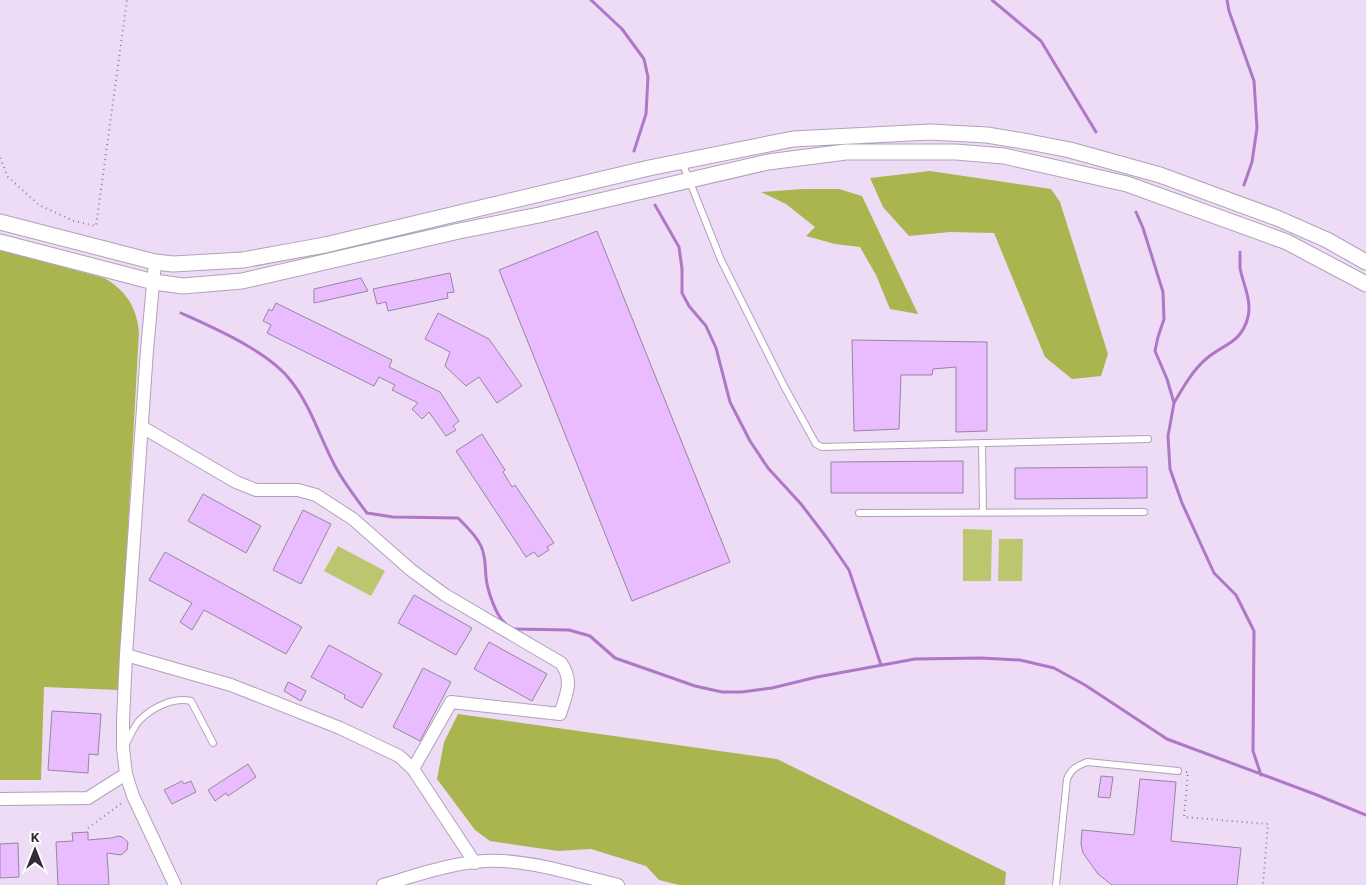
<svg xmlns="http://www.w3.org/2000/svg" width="1366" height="885" font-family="Barlow,sans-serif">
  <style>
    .green { fill: #bbc66e }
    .forest { fill: #aab54f }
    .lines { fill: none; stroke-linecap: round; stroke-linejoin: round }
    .stream { stroke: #ae78c6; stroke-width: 3 }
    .building { fill: #e8bcfe; stroke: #96869e }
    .service-casing { stroke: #b1a1b9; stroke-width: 8 }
    .minor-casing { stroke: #b1a1b9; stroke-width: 14 }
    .tertiary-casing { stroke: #b1a1b9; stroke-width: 17 }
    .path { stroke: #8d8193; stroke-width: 2; stroke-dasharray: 1 4; stroke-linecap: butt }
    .service { stroke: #fff; stroke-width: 6 }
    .minor { stroke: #fff; stroke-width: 12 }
    .tertiary { stroke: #fff; stroke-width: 15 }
  </style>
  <rect width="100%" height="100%" fill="#eedcf6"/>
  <path class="green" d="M963,529L992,530L991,581H963Z
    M999,539H1023L1022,581H998Z
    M338,546L385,571L371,596L324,571Z"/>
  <path class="forest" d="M930,171L1051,189L1060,202L1108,354L1101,376L1072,379L1045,357L994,233L950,232L909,236L883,207L870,178Z
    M803,189H839L862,196L918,314L890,309L876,275L860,247L835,244L806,236L815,227L786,204L761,192Z
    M0,250L104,278C126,290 137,308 139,332L119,690L44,687L41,780H0Z
    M458,714L777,759L1006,872L1005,885H679L659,880L646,866L591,849L558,851L490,841L475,830L437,779L444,742Z"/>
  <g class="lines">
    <path class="stream" d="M591,0L622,29L644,59L648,77L646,114L634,151
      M992,0L1041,41L1096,132
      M1227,0L1229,11L1254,81L1257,128L1252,162L1244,185
      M655,205L679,247L682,269V293L689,306L706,326L716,348L730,402L750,441L768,468L801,504L827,538L849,570L881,665
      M1136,212L1143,228L1163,292L1164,319L1158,337L1155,351L1167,379L1174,403L1168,436L1170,469L1182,503L1214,573L1236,595L1254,631L1253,751L1261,775
      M181,313C214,328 270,352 291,381C311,406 320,438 335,466C344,483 356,498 367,513L393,517L458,518C466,526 476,535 481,546C486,557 485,566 486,577C487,589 496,617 506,624
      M1174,403C1183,388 1192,371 1206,359C1223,344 1241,344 1248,317C1252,300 1243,284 1240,268C1240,263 1240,257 1240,252
      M513,629L569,630L590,636L615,658L695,686L722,692H742L772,688L817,677L915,659L981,658L1020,660L1054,668L1085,685L1167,739L1317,795L1366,815"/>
  </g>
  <path class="building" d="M597,231L730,562L632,601L499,270Z
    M450,273L454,292L447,293L448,298L388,311L386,302L377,304L373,289Z
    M361,278L368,291L314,303V289Z
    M276,303L392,360L389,367L440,392L459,421L453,426L456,430L446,436L429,412L422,419L412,409L418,403L392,390L395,385L379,377L374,386L267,333L271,325L263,321L269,309L272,311Z
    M438,313L489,339L522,386L497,403L479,377L466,386L445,366L450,352L425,339Z
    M852,340L987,342V431L956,432V367L933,369L932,375H901L899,429L854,431Z
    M482,434L505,470L503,472L512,487L515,485L554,543L547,547L549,550L538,557L534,552L526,557L456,451Z
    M963,461V493H831V462Z
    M1147,467V498L1015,499V468Z
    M203,494L261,526L246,553L188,521Z
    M303,510L331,524L301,584L273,570Z
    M165,552L302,627L286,654L204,610L192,630L180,622L192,603L149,580Z
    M414,595L472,628L456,655L398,623Z
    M489,642L547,674L532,701L474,669Z
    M329,645L382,674L362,708L344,698L345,695L311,677Z
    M423,668L451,682L420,741L393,727Z
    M288,682L306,691L301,701L284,691Z
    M52,711L101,714L98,755L89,754L88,773L48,770Z
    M248,764L256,777L228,796L226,793L215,801L208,790Z
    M1101,776L1113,777L1110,798L1098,797Z
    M1140,779L1176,782L1171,841L1241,848L1237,885H1112L1098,874L1083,853L1081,844L1082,830L1134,835Z
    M182,781L184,784L191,781L196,792L172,804L164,790Z
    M88,832V840L111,838L119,836L122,837L128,842L127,850L121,855L107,853L109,885H58L56,842L73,841L72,833Z
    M18,843L19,877L0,878V844Z"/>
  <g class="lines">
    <defs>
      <path id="service" d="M682,162L721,260L784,386L816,444L822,447L861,446L1148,439
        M982,443L983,512
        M859,513L1144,512
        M125,745C130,737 134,725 141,719C153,707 174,697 191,701L213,743
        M1056,885L1067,779C1071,769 1077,766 1087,762L1178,771"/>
      <path id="minor" d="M155,262L147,350L126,655L123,720V748L126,774L133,796L175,885
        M142,427L236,482L256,490H298L316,495L353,519L411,570L445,595L561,663C574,681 566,695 560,714L451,702L413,769
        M126,655L231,685L340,728L399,756L413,769L475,863
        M0,799L88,798L126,774
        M383,885C421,874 462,859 502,861C541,863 580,876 618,885"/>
      <path id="tertiary" d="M0,222L155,262L173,264L243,260L325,245L649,168L793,139L930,132L987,135L1029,142L1070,150L1160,175L1277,218L1327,240L1366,262
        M0,242L154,282L183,286L242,281L459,231L539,215L768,162L846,152H956L1004,156L1127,184L1287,242L1366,284"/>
    </defs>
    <use href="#service" class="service-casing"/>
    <use href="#minor" class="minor-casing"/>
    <use href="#tertiary" class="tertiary-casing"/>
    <path class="path" d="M0,158L8,177L39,205L74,221L96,226L127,0
      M1186,772H1188L1184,817L1268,824L1263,885
      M88,828L122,803"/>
    <use href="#service" class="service"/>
    <use href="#minor" class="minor"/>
    <use href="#tertiary" class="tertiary"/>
  </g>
  <g transform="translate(35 850)" stroke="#ffffff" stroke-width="4" paint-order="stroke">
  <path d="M0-4L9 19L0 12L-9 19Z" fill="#312b35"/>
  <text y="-8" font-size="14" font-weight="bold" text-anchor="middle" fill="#312b35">K</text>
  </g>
</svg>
